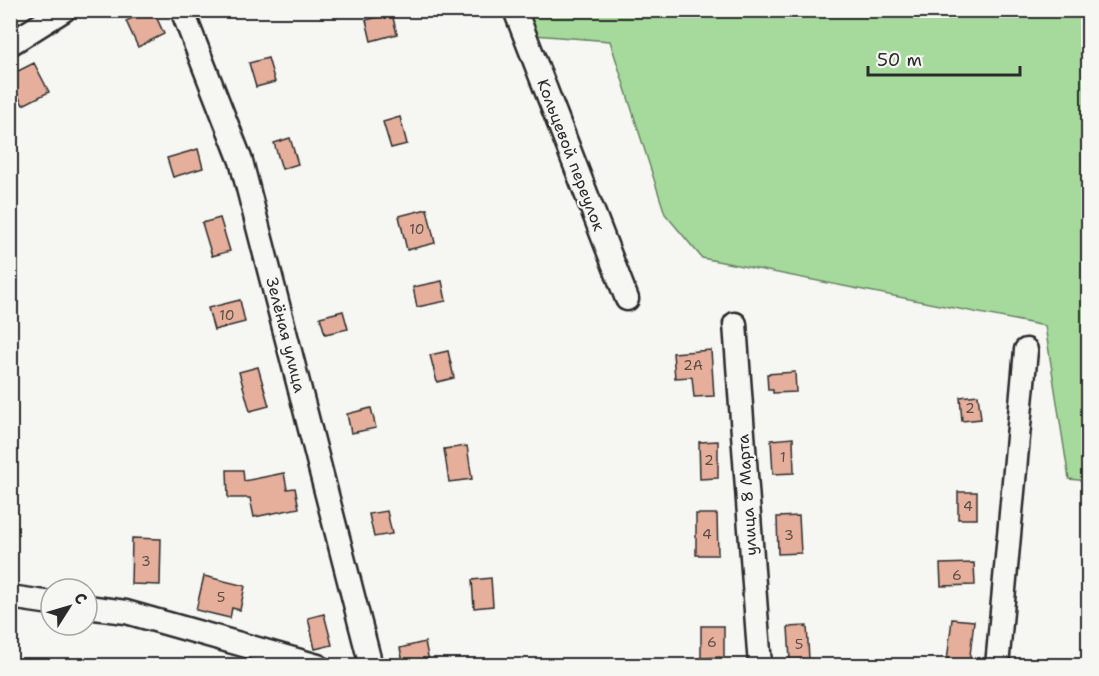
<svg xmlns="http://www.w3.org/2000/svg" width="1099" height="676" font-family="'Shantell Sans',sans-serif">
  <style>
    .green { fill: #a5da9c; stroke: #688264; stroke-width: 1.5 }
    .building { fill: #e6af9c; stroke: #2b2b2b; stroke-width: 1.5 }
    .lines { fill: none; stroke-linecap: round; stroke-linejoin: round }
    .minor-casing { stroke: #2b2b2b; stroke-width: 27 }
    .minor { stroke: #f6f6f2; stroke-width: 22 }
    .labels { text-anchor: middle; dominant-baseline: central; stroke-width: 4.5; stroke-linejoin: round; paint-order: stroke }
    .number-label { font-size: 14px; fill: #5a4c47 }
    .street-label { font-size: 16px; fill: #2b2b2b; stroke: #f6f6f2 }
  </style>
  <rect width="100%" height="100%" fill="#f6f6f2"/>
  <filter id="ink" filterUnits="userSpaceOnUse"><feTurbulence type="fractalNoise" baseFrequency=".0167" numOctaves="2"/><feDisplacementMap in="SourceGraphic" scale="12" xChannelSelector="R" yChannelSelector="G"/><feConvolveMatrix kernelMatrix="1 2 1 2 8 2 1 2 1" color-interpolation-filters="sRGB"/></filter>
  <g filter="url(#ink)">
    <path class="green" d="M527,11H1088V481L1069,479L1045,326L702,258L665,214L610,41L534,35Z"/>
    <path class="building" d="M149,10H153L164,34L138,47L126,21Z
      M392,14L397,34L371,41L366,20Z
      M268,58L275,82L256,87L249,63Z
      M34,63L49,92L23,105L10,80V75Z
      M400,117L407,144L391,148L383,122Z
      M290,138L298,164L282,169L274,143Z
      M198,149L203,168L173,177L167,158Z
      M427,209L435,243L407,250L399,216Z
      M220,218L230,251L212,256L202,223Z
      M442,281L446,301L417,307L413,287Z
      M240,300L245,322L214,330L208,308Z
      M343,311L348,329L325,334L320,317Z
      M711,350L714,396L694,397L692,377L675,378L673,353Z
      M448,351L454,378L437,382L430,355Z
      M258,367L269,406L250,411L239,372Z
      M795,372L796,392L773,393V390H768L767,374Z
      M978,395L981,419L962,421L960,397Z
      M371,408L376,428L351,433L347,414Z
      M793,438L794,473L773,474L771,440Z
      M718,441V478L700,479L699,442Z
      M467,446L472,479L449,482L444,449Z
      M227,470H243L244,481L284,473L287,489L295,488L299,508L254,517L250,498H228Z
      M958,492H977V519H958Z
      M387,511L392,534L374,537L369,514Z
      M696,514H717L718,555H696Z
      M799,516L801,553L778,554L777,517Z
      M132,538L161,539L160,585L131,584Z
      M974,563L975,585L941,586L940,564Z
      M204,576L245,586L240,610L232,608L230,618L196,610Z
      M491,578L493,606L474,608L472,580Z
      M324,614L332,645L315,649L308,618Z
      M952,619L974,621L969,664L947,661Z
      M701,626H724V657L701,658Z
      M807,626L809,659L790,660L788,627Z
      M425,642L430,666H404L400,648Z"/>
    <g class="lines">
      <defs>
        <path id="minor" d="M182,10L241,161L371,666
          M515,10L627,299
          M10,44L64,10
          M735,324L760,666
          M10,597L51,603
          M87,607L126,612L318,666
          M997,666L1026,350"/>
      </defs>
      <use href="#minor" class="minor-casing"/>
      <use href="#minor" class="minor"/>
    </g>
  </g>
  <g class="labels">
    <g class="number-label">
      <text x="417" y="229">10</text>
      <text x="227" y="315">10</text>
      <text x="693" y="365">2А</text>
      <text x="970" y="408">2</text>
      <text x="783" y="457">1</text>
      <text x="709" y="460">2</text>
      <text x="968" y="506">4</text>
      <text x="707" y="534">4</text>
      <text x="789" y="535">3</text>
      <text x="146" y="561">3</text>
      <text x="957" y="575">6</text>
      <text x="221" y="597">5</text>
      <text x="712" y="642">6</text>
      <text x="799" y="644">5</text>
    </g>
    <g class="street-label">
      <text transform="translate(571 155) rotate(69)">Кольцевой переулок</text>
      <text transform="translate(286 335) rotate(76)">Зелёная улица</text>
      <text transform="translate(747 495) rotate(-94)">улица 8 Марта</text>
    </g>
  </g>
  <rect width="1099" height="676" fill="none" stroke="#f6f6f2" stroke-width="36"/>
  <rect x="18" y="18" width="1063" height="640" fill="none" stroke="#2b2b2b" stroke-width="2" filter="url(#ink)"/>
  <g transform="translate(69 607) rotate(53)"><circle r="28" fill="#f6f6f2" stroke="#a5a5a2" stroke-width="1.5"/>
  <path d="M0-4.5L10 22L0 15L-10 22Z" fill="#2b2b2b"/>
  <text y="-9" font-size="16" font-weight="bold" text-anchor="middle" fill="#2b2b2b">С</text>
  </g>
  <path d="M868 66v9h152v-9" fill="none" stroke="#2b2b2b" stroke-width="3"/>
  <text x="877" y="66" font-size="18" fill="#2b2b2b" stroke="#f6f6f2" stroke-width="4.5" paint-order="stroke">50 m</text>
</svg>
